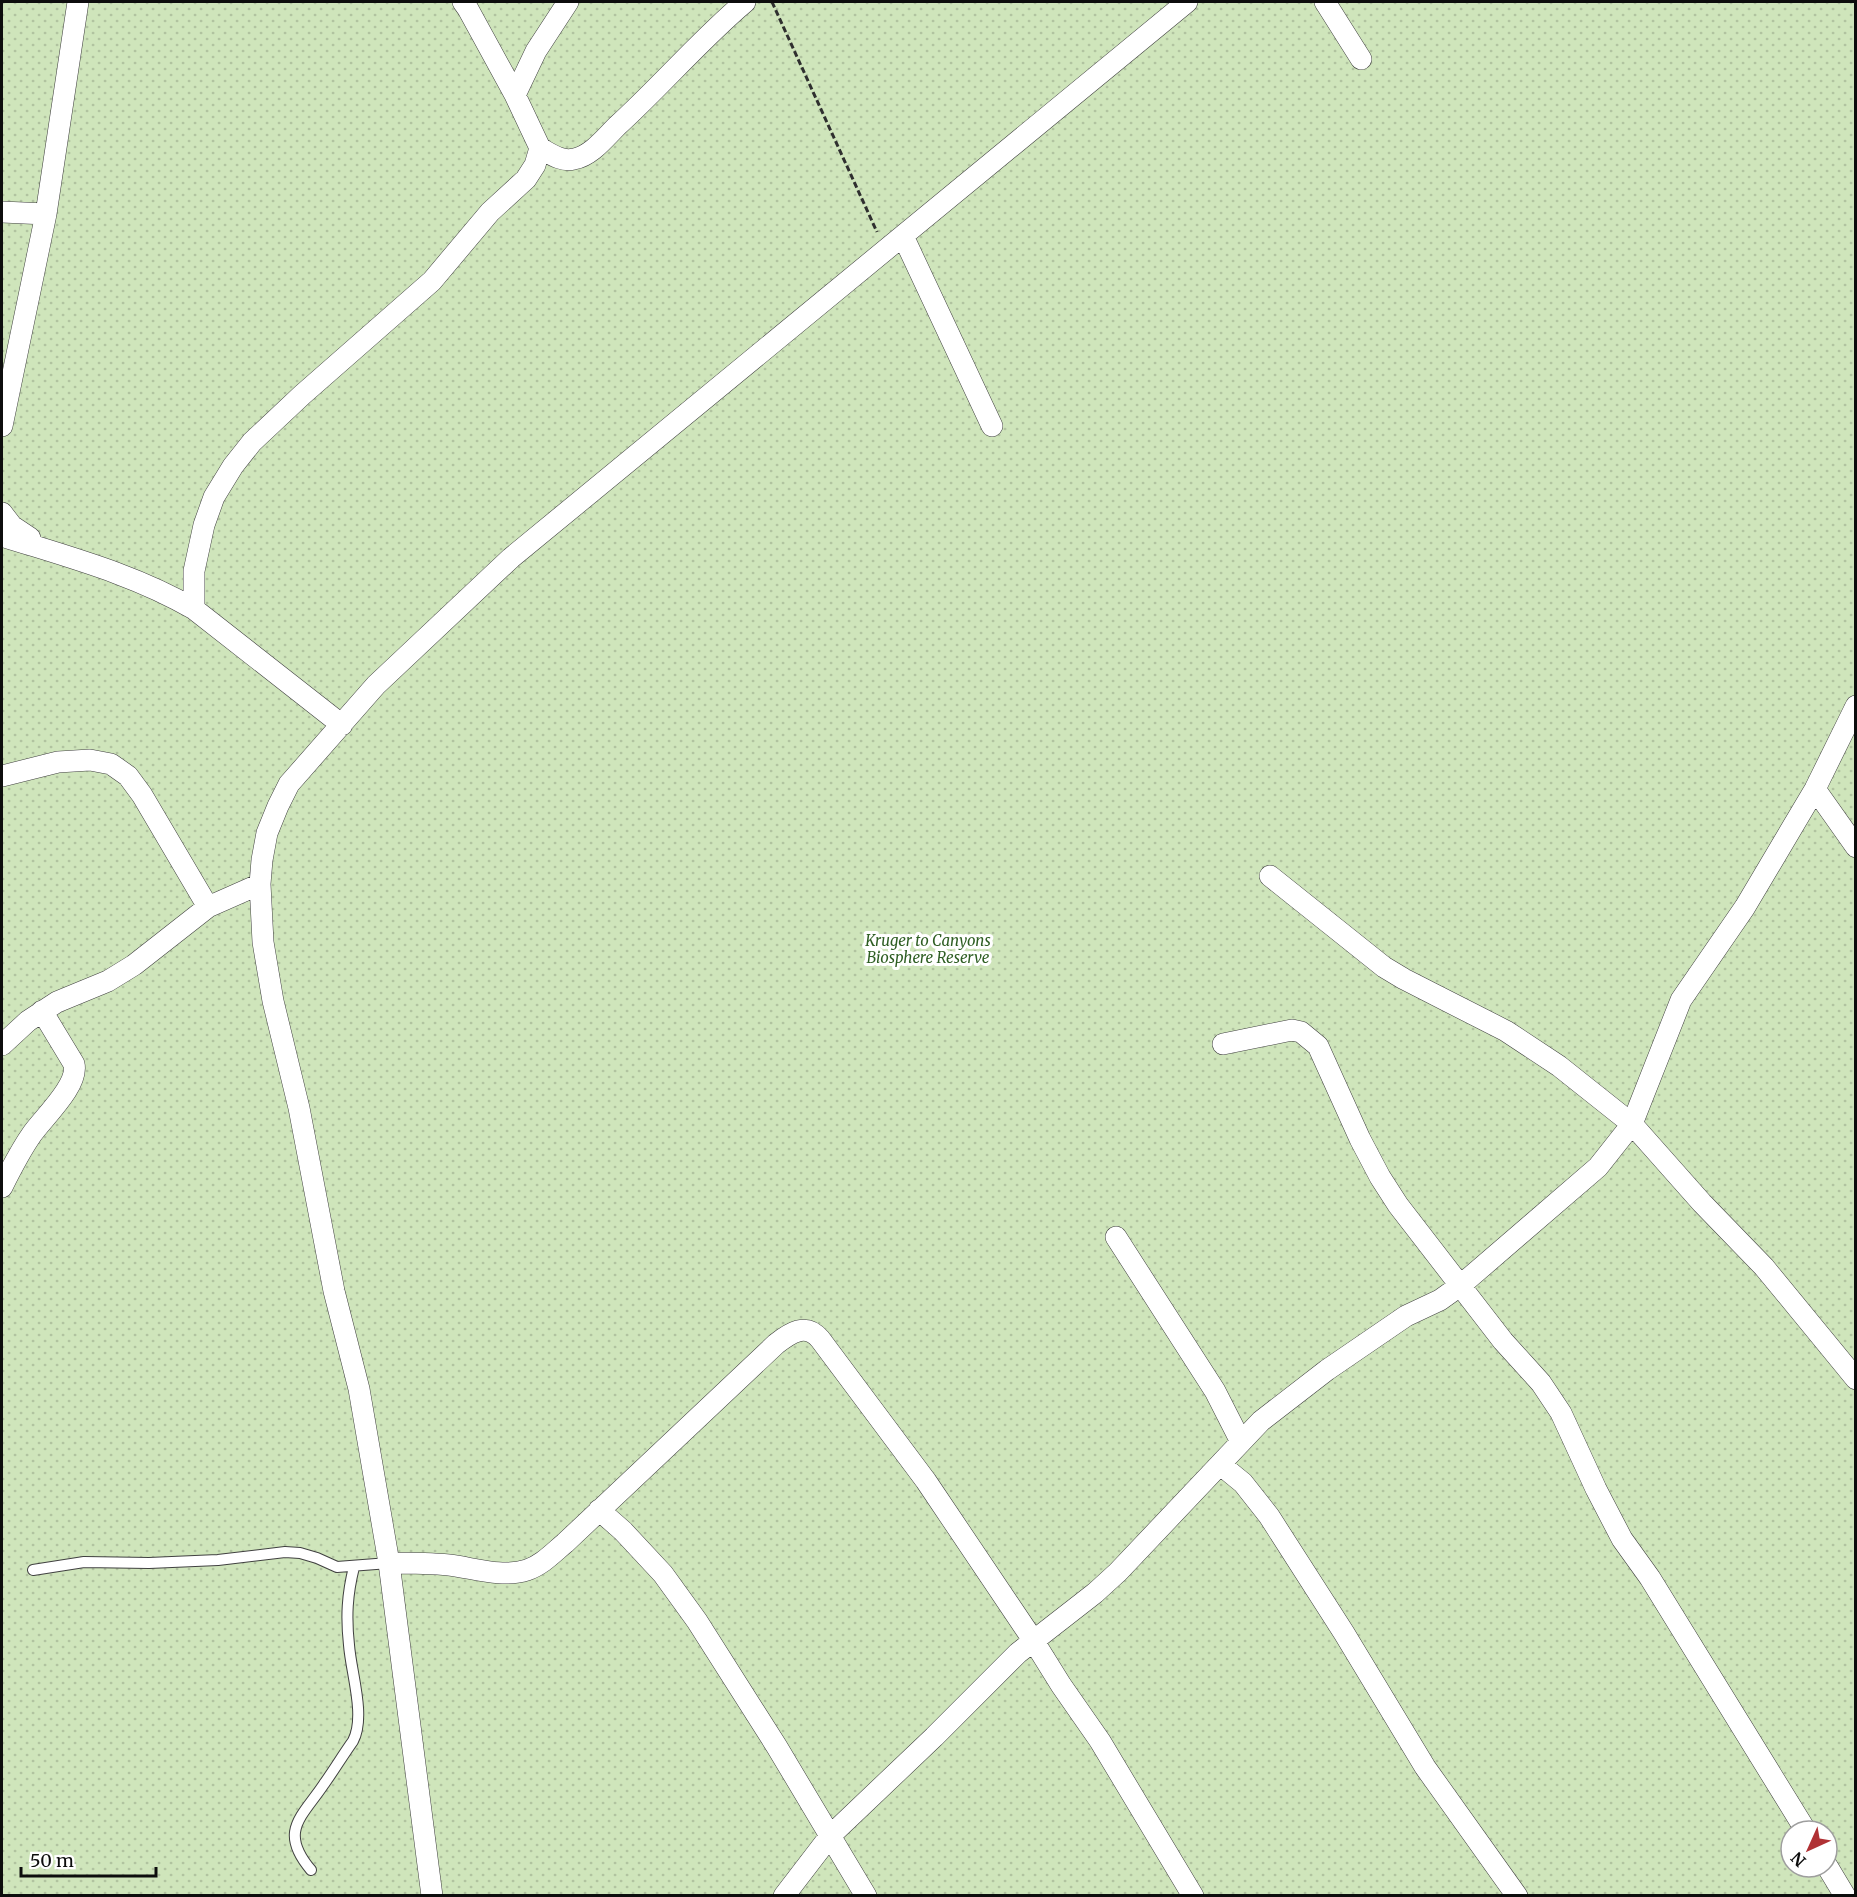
<svg xmlns="http://www.w3.org/2000/svg" width="1857" height="1897" font-family="Merriweather,serif">
  <style>
    .park { fill: url(#park-dots); fill-rule: evenodd }
    .lines { fill: none; stroke-linecap: round; stroke-linejoin: round }
    .lane-casing { stroke: #404040; stroke-width: 12 }
    .street-casing { stroke: #404040; stroke-width: 22 }
    .path { stroke: #2f2f2f; stroke-width: 3; stroke-dasharray: 6 3; stroke-linecap: butt }
    .lane { stroke: #fff; stroke-width: 10 }
    .street { stroke: #fff; stroke-width: 21 }
    .labels { text-anchor: middle; dominant-baseline: central; stroke-width: 6; stroke-linejoin: round; paint-order: stroke }
    .park-label { font-size: 15px; font-style: italic; fill: #2e5e23; stroke: #fff }
  </style>
  <defs>
    <pattern id="park-dots" width="8" height="8" patternUnits="userSpaceOnUse" patternTransform="scale(1.5)"><rect width="8" height="8" fill="#cfe5bb"/><path d="M2 2h.1M6 6h.1" fill="none" stroke="#b1c3a0" stroke-width="1.8" stroke-linecap="round"/></pattern>
  </defs>
  <rect width="100%" height="100%" fill="#fdfbee"/>
  <path class="park" d="M2,2H1855V1895L2,1896ZM1791,1831H1827V1867H1791Z"/>
  <g class="lines">
    <defs>
      <path id="lane" d="M33,1570L84,1562L149,1563L218,1560L285,1552L300,1553L317,1558L337,1567L389,1563
        M311,1870C278,1831 302,1817 324,1784C334,1770 343,1755 353,1741C366,1716 351,1673 349,1645C346,1617 347,1595 354,1567"/>
      <path id="street" d="M463,2L468,9L515,95L540,148
        M1325,2L1361,59
        M515,95L536,51L568,2
        M2,212L46,214
        M903,236L992,426
        M2,426L46,214L78,2
        M2,513L12,526L30,538
        M2,536C68,557 134,574 194,609L342,725
        M194,609V571L204,525L214,497L233,466L252,442L302,395L432,281L490,212L526,179L535,165L540,148C551,154 561,162 574,159C591,156 605,138 617,126C661,86 700,40 745,2
        M2,776L58,762L90,760L111,764L128,776L142,795L208,907
        M1815,789L1856,847
        M1270,876L1384,967L1404,979L1506,1031L1559,1066L1632,1124L1702,1203L1764,1267L1856,1379
        M1223,1044L1292,1030L1301,1032L1318,1046L1360,1139L1380,1177L1398,1205L1503,1341L1541,1383L1561,1413L1596,1489L1622,1539L1650,1578L1806,1831
        M2,1045L28,1021L57,1002L108,981L134,965L208,907L260,884
        M2,1187C11,1169 20,1151 32,1134C44,1117 79,1085 74,1064L42,1011
        M1116,1237L1215,1391L1241,1442
        M1221,1465L1243,1483L1269,1516L1344,1633L1425,1767L1517,1896
        M599,1510L623,1531L663,1574L697,1621L777,1747L866,1896
        M389,1563C409,1563 429,1563 449,1565C474,1568 502,1578 527,1570C542,1565 553,1553 565,1543L776,1344C790,1333 806,1322 820,1339L926,1481L1033,1640L1061,1685L1100,1741L1193,1896
        M1827,1866L1845,1896
        M432,1896L389,1563L359,1389L334,1291L299,1108L273,1001L263,942L260,884L262,860L267,833L278,806L289,784L376,685L511,558L1187,2
        M784,1896L830,1836L934,1737L1018,1653L1095,1593L1118,1572L1261,1421L1327,1370L1406,1316L1440,1300L1461,1285L1598,1167L1632,1124L1681,1000L1745,907L1815,789L1856,706"/>
    </defs>
    <use href="#lane" class="lane-casing"/>
    <use href="#street" class="street-casing"/>
    <path class="path" d="M772,2L877,232"/>
    <use href="#lane" class="lane"/>
    <use href="#street" class="street"/>
  </g>
  <g class="labels">
    <g class="park-label">
      <text x="928" y="940">Kruger to Canyons<tspan x="928" dy="17">Biosphere Reserve</tspan></text>
    </g>
  </g>
  <rect width="1857" height="1897" fill="none" stroke="#0d0d0d" stroke-width="6"/>
  <g transform="translate(1809 1849) rotate(225)"><circle r="28" fill="#ffffff" stroke="#9e9e9e" stroke-width="1.5"/>
  <path d="M0-4.5L10 22L0 15L-10 22Z" fill="#b03134"/>
  <text y="-9" font-size="16" font-weight="bold" text-anchor="middle" fill="#0d0d0d">N</text>
  </g>
  <path d="M21 1867v9h135v-9" fill="none" stroke="#0d0d0d" stroke-width="3"/>
  <text x="30" y="1867" font-size="18" fill="#0d0d0d" stroke="#ffffff" stroke-width="4.5" paint-order="stroke">50 m</text>
</svg>
